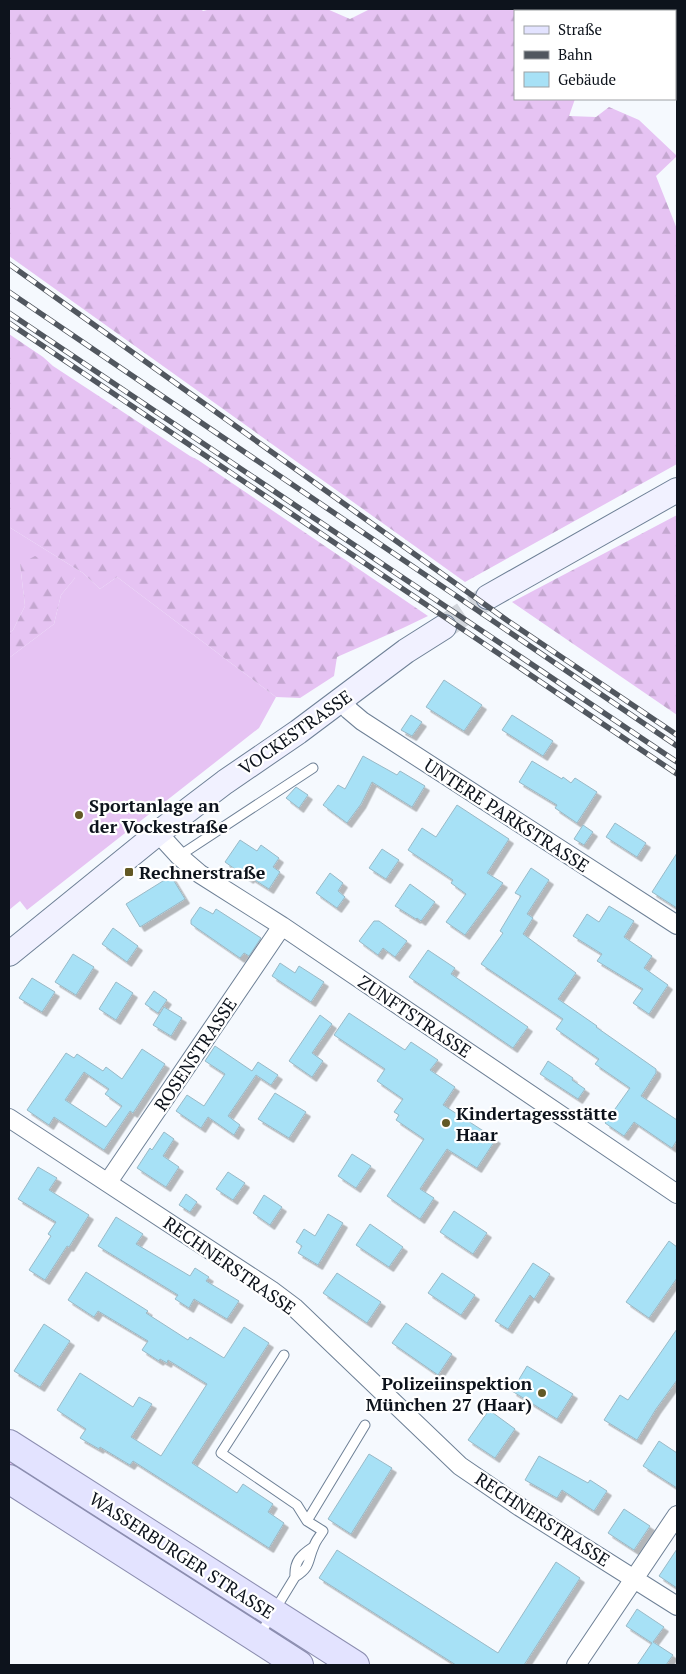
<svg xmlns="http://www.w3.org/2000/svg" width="686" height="1674" font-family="'PT Serif',serif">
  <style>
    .grass { fill: #e6c3f3 }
    .forest { fill: url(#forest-firs) }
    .building { fill: #a7e1f6; stroke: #99b9c6; fill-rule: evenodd; filter: url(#shadow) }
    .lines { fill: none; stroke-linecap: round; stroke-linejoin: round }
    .secondary-tunnel { stroke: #d2d6dc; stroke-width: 24; stroke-dasharray: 24 12; stroke-linecap: butt }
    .service-casing { stroke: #6e8096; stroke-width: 11 }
    .minor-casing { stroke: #6e8096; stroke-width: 20 }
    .secondary-casing { stroke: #6e8096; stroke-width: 26 }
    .primary-casing { stroke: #8c8eb0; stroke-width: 30 }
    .service { stroke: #fff; stroke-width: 9 }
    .minor { stroke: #fff; stroke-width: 18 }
    .secondary { stroke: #f1f1ff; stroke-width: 24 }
    .primary { stroke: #e3e3ff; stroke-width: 28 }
    .rail-casing { stroke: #51575f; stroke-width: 5.5 }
    .rail { stroke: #fff; stroke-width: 4; stroke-dasharray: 11; stroke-linecap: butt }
    .poi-dot { fill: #625824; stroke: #fff; stroke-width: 2 }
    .labels { text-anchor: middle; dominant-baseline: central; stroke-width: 4.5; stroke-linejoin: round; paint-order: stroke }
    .street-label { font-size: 18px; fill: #0d131c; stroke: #fff }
    .poi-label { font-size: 18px; font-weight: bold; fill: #0d131c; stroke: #fff; text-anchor: start }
  </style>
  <defs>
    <pattern id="forest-firs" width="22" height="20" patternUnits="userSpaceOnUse" patternTransform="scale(1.25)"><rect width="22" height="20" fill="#e6c3f3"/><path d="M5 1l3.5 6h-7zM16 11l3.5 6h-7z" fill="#c4a7d0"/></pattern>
    <filter id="shadow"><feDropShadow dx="4.5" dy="4.5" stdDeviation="0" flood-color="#0004"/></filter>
  </defs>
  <rect width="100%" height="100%" fill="#f5f9fe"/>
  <path class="grass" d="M9,527L83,573L100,589L117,577L276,697L259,728L27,910L20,901L9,910V658L54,624L61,595L75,578L20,564L25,606L13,630L9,633Z
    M9,1460L244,1606L241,1609L178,1567L125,1541L9,1467Z"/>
  <path class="forest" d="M9,9H201L203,11L211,9H327L350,19L370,9H572L571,11H515V99H575L569,116L596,117L609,107L639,120L677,156L656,176L677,229V464L465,582L9,256Z
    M9,334L43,357L53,366L190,456L198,460L428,616L403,628L337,657L334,676L300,698L276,697L117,577L100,589L83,573L9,527Z
    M677,515V715L512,602Z
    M35,556L64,570L75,578L61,595L54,624L9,658V633L13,630L25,606L20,564Z"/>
  <path class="building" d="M444,680L482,705L464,731L426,707Z
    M411,715L422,722L412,736L401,730Z
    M512,715L553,741L543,756L502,730Z
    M363,756L397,775L400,771L425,786L412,807L372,782L361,804L347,823L323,805L338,785L345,789Z
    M532,761L562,779L563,777L571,783L575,778L597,792L577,823L555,808L557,805L519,782Z
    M296,787L308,795L299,808L286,798Z
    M457,805L509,839L487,873L503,883L465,935L446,922L466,894L451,883L453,880L408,850L422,828L436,837Z
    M615,823L646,843L637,857L606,837Z
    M583,825L593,832L584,845L574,839Z
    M240,840L257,851L261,845L279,858L273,867L280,872L269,889L250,877L249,879L225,862Z
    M382,849L399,860L386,879L369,868Z
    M677,853V908L652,892Z
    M531,868L549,880L527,914L533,918L523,934L576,973L558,999L597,1026L596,1027L656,1069V1073L641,1096L677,1120V1140L672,1148L634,1122L624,1136L605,1123L630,1088L595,1064L599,1059L556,1029L563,1019L481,964L503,933L500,931L521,896L515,893Z
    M330,873L343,883L338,891L345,897L337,908L316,893Z
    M171,876L185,899L140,927L126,904Z
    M410,884L435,902L421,921L417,918L416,919L395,906Z
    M609,906L634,921L624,937L652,956L644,968L668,985L649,1014L633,1003L643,989L597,961L602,954L573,936L587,914L599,922Z
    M200,907L213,914L216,909L261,938L249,956L244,953L240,958L191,924V920Z
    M374,921H379L407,941L395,957L383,948L378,955L359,941Z
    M113,928L138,946L127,962L102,944Z
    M428,950L455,968L451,974L528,1027L513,1048L409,977Z
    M73,954L94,967L76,995L55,982Z
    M280,963L295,973L299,966L324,982L311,1002L272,976Z
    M32,978L55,992L42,1012L19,998Z
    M116,982L133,993L116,1020L99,1009Z
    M154,991L167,1000L158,1013L145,1004Z
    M164,1007L182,1018L171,1036L153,1025Z
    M349,1013L405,1050L411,1042L438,1060L430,1070L455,1087L443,1105L496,1139L477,1168L447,1149L420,1189L434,1198L420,1219L387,1196L424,1139L396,1120L399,1115L394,1112L403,1099L377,1081L385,1069L334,1035Z
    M320,1015L332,1024L312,1053L323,1061L312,1077L289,1061Z
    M215,1046L252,1071L258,1062L278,1075L271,1085L256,1075L228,1116L240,1125L234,1135L208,1117L201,1128L176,1111L187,1095L204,1106L225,1074L205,1061Z
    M142,1049L165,1064L133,1113L130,1111L104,1150L54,1117L49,1125L27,1110L66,1053L74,1058L77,1054L103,1071L106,1067L122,1079ZM84,1072L109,1089L105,1094L122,1106L106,1127L65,1100Z
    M548,1061L573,1078L572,1080L585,1089L578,1099L540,1074Z
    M275,1093L306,1112L289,1138L258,1119Z
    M164,1132L174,1139L163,1156L179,1167L166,1187L137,1168L150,1148L152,1150Z
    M352,1154L371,1166L356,1188L338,1176Z
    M38,1167L57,1178L49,1190L89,1215L69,1247L67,1246L45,1280L29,1270L51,1236L48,1234L56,1222L18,1199Z
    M228,1172L245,1183L233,1200L216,1189Z
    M186,1194L197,1202L190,1212L179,1205Z
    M264,1195L282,1207L270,1225L253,1213Z
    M454,1211L487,1233L473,1254L440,1232Z
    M328,1214L343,1223L318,1265L298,1253L302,1246L296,1242L304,1229L315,1236Z
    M116,1217L143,1234L136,1244L190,1276L195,1268L209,1277L206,1281L239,1301L227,1319L194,1299L189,1308L175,1299L178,1295L98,1246Z
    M370,1224L403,1247L389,1267L356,1245Z
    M669,1241L677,1247V1278L649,1318L626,1302Z
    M533,1263L550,1274L534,1299L530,1295L508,1329L495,1321Z
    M86,1272L148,1311L146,1313L188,1340L190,1337L224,1358L244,1327L269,1343L192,1463L237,1493L243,1484L273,1504L268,1512L284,1523L269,1548L133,1461L130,1465L100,1447L99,1449L80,1438L86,1429L57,1410L80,1373L133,1407L139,1397L152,1404L131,1437L161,1456L207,1384L168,1360L167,1363L160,1359L159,1361L142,1350L148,1341L98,1311L94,1317L68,1300Z
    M337,1273L381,1302L367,1323L323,1293Z
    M442,1273L475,1295L461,1315L428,1293Z
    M406,1323L452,1354L438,1375L392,1343Z
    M44,1324L70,1341L40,1387L14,1371Z
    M677,1329V1380L656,1409L637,1440L604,1420L620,1395L628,1400Z
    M527,1366L573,1394L557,1419L512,1391Z
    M489,1410L515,1429L495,1458L468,1440Z
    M659,1441L677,1453V1488L643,1466Z
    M369,1454L392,1468L351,1534L328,1519Z
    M539,1456L588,1483L590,1480L607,1491L594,1511L562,1490L557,1498L525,1480Z
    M624,1509L650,1526L634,1550L608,1533Z
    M677,1549V1588L659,1576Z
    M337,1550L498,1653L556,1562L580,1578L524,1665H456L319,1578Z
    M637,1609L664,1627L653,1642L673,1655L666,1665H637L652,1643L626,1626Z"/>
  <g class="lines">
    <path class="secondary-tunnel" d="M444,627L488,597"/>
    <defs>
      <path id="service" d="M179,856L313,768
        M284,1355L221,1453L297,1505L307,1521
        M295,1577C294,1561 301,1555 313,1547
        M259,1636L295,1577C312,1566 307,1561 314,1546C316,1540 320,1536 323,1531L307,1521L365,1425"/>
      <path id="minor" d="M671,9L677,13
        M342,700L349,710L362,721L677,925
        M158,833L179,856L200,874L282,926L677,1194
        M9,1118L271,1290L295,1308L460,1466L520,1507L677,1606
        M108,1182L282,926
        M576,1665L677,1515"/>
      <path id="secondary" d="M488,597L677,490
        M9,954L158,833L225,782L298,732L406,651L444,627"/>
      <path id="primary" d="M9,1444L355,1665
        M9,1479L299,1665"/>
    </defs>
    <use href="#service" class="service-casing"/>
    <use href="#minor" class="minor-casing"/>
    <use href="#secondary" class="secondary-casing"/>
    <use href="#primary" class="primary-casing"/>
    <use href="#service" class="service"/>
    <use href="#minor" class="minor"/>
    <use href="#secondary" class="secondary"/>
    <use href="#primary" class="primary"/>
    <defs>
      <path id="rail" d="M9,264L508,621L677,735
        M9,292L677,746
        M9,313L677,762
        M9,323L677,774"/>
    </defs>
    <use href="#rail" class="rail-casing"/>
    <use href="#rail" class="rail"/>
  </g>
  <g class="poi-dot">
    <circle cx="79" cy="815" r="5"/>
    <rect x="124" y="867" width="10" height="10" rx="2.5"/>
    <circle cx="446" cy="1123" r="5"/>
    <circle cx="542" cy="1393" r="5"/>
  </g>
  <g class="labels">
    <g class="street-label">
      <text transform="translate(295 732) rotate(-35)">VOCKESTRASSE</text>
      <text transform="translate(507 815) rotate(33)">UNTERE PARKSTRASSE</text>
      <text transform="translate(415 1016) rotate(34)">ZUNFTSTRASSE</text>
      <text transform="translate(195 1054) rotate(-56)">ROSENSTRASSE</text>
      <text transform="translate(230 1265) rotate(35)">RECHNERSTRASSE</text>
      <text transform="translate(543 1519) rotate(33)">RECHNERSTRASSE</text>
      <text transform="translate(182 1555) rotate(33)">WASSERBURGER STRASSE</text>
    </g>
    <g class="poi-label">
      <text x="89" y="805">Sportanlage an<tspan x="89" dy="21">der Vockestraße</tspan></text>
      <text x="139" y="872">Rechnerstraße</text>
      <text x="456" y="1113">Kindertagessstätte<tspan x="456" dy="21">Haar</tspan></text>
      <text x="532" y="1383" text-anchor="end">Polizeiinspektion<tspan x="532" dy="21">München 27 (Haar)</tspan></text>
    </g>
  </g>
  <rect width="686" height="1674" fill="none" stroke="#0d131c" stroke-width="20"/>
  <rect x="514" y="10" width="162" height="90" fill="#ffffff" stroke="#9ea1a4"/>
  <rect x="524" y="26" width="25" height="8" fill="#e3e3ff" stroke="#9ea1a4"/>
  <text x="558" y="35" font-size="15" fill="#0d131c">Straße</text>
  <rect x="524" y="51" width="25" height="8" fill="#51575f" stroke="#9ea1a4"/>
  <text x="558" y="60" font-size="15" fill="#0d131c">Bahn</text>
  <rect x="524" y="72" width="25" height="15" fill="#a7e1f6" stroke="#9ea1a4"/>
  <text x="558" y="85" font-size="15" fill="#0d131c">Gebäude</text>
</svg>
